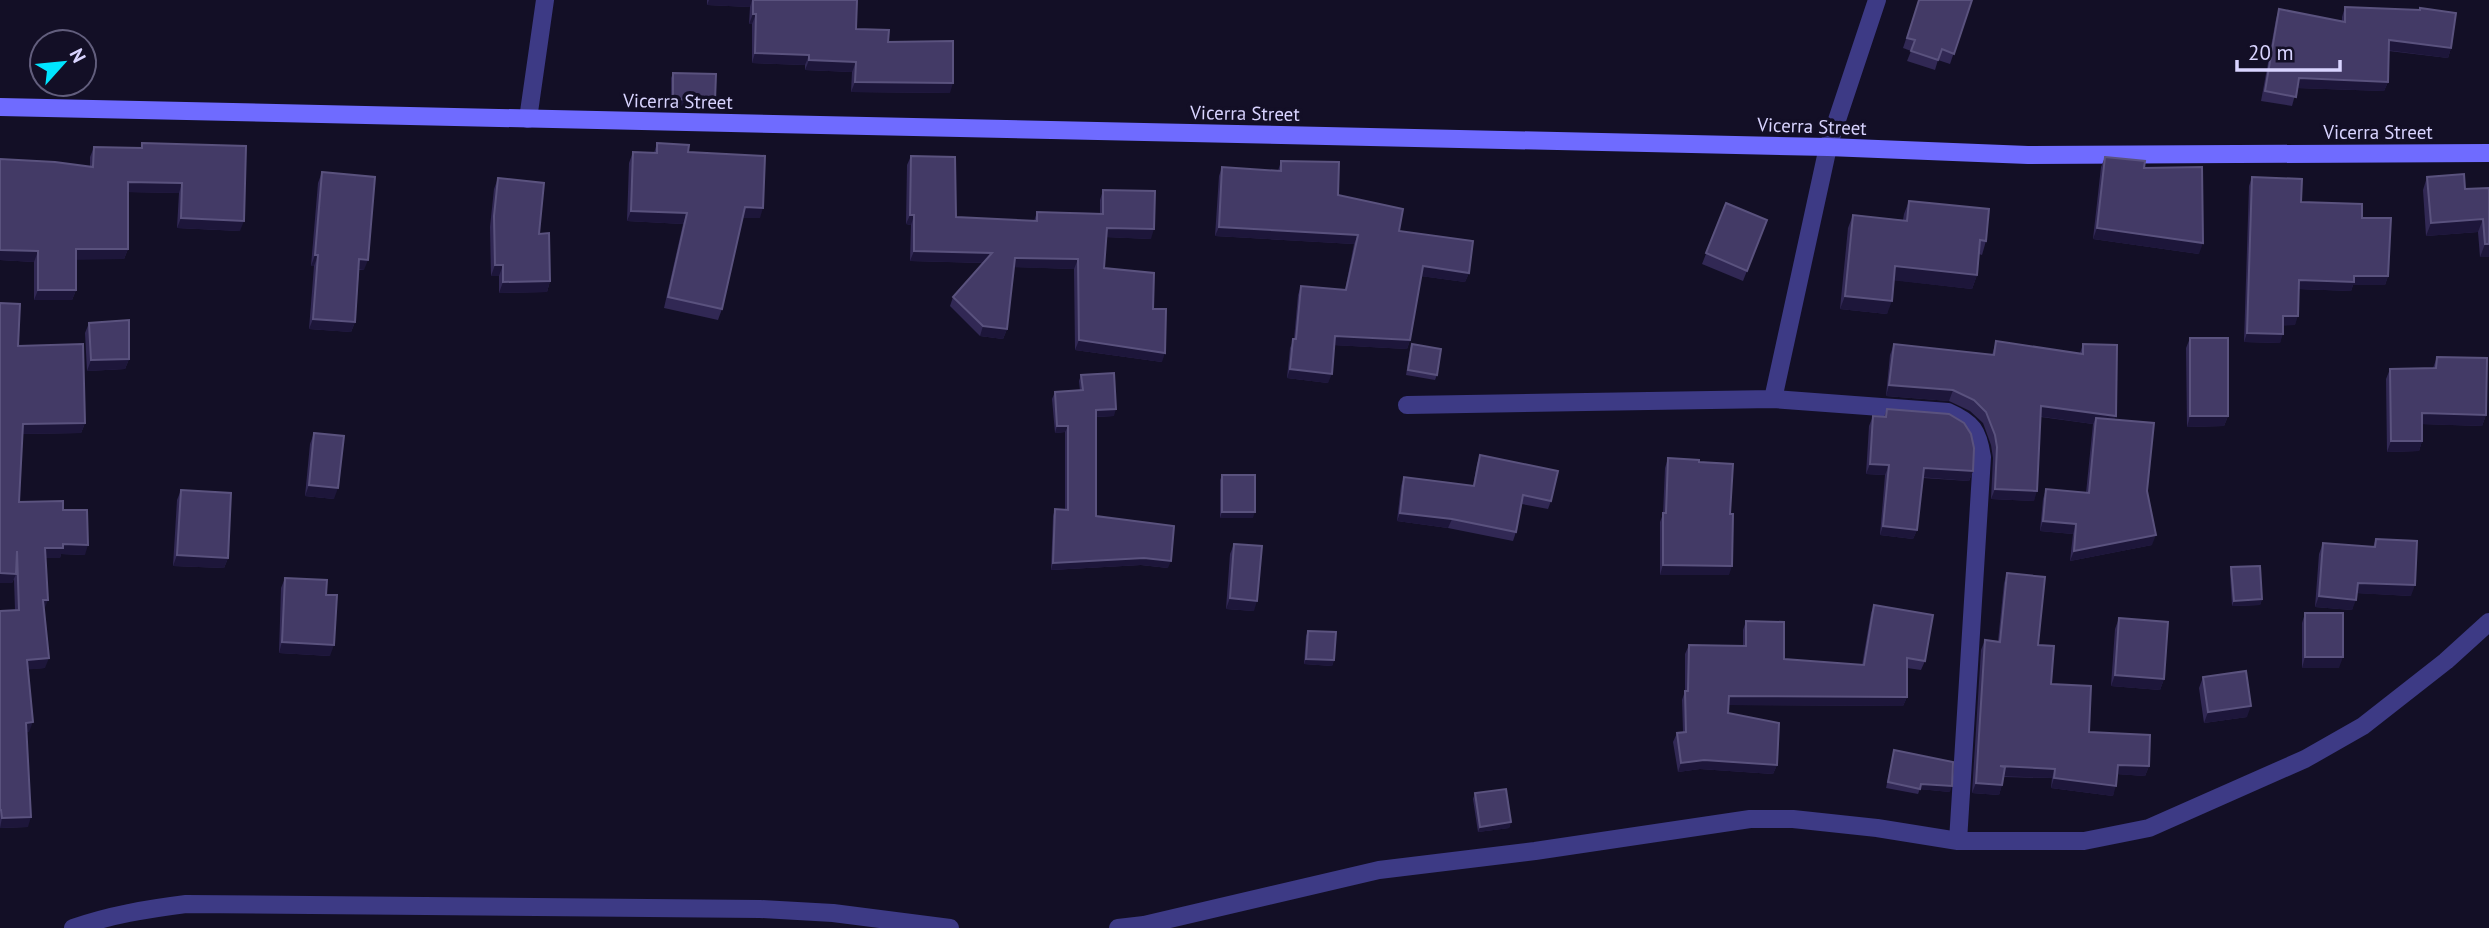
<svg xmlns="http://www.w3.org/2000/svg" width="2489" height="928" font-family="'PT Sans',sans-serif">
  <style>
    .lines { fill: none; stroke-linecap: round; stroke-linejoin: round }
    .minor { stroke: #3d3a85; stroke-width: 18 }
    .secondary { stroke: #6f6bff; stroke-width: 18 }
    .wall { fill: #312854 }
    .shaded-wall { fill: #1d163a }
    .building { fill: #433a66; stroke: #5a527e; stroke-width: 2 }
    .labels { text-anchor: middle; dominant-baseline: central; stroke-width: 7; stroke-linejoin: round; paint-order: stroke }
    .street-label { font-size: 19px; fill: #d9d4ff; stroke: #130f26 }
  </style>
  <rect width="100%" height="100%" fill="#130f26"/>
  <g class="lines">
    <path class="minor" d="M528,119L545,0
      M1773,399L1828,147L1877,0
      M1407,405L1773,399L1948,412C1973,423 1978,431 1982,457L1958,841
      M73,928C110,915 147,909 186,904L760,909L833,913L950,928
      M1118,928L1144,925L1379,870L1535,851L1750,819H1793L1877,828L1958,841H2084L2149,828L2305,759L2363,726L2446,661L2489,622"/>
    <path class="secondary" d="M0,107L1828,147L2028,155L2489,153"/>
  </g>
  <path class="wall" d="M707,0H857L856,29L888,42L950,93L851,92L852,72L805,70V65L752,63V24H749L750,7L707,5Z
    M1919,0H1972L1950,64L1938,60L1935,70L1907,61L1911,51L1903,48Z
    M2345,7L2451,48L2448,58L2389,51L2388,82L2384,91L2297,88L2292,106L2261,101L2276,19L2279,9L2342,21V17Z
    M673,73L713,106L671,105V78Z
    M142,143L240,231L177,228L179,193L128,192V249L124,259H76V290L72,300H34V262L0,260L90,167V157L94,147L141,148Z
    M657,143L688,152L760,218H742L722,309L718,320L664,308L683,224L627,221L629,163L633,152L654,153Z
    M911,156L956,217L1034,221L1037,212L1100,213V200L1103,190L1151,239L1106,237L1104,268L1153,309L1162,362L1075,350L1074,269L1014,267L1007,329L1003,339L980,336L950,306L953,297L984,263L910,261L911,225L906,224L907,165Z
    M2105,157L2144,168L2199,254L2093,239L2101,167Z
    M1281,161L1469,273L1465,282L1421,276L1410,340L1407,349L1334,345L1328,383L1287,378L1290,348L1294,339L1298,295L1301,286L1345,290L1354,244L1215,236L1219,176L1222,167L1278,171Z
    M322,172L364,270H359L355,322L351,332L309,329L314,266H311L318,183Z
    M2252,177L2301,202L2362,218L2388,276L2385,285H2353L2351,291L2299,289L2295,325H2283L2280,343L2244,342L2249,186Z
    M2427,177L2465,189L2489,188V257H2480L2478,232L2426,236L2423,190Z
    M498,178L539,234L550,281L547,292L499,293V276H491L490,227L494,189Z
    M1909,201L1986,241L1982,255L1979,254L1977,275L1972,289L1894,280L1887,314L1840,309L1848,228L1853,215L1903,220L1904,214Z
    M1726,203L1767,220L1743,281L1702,264Z
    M0,303L18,346L85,423L81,433L22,434L19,502L63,510L85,555L61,554L60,558H46L44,610L45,668L28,669L29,732H26L28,827L0,828V611L15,610L14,579L12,583H0Z
    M89,323L129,359L125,369L87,371L85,333Z
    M2190,338L2228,416L2224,426L2187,427L2186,348Z
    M1996,341L2080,353L2083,344L2114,420L2147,491L2152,545L2070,561L2073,534L2040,531L2043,499L2046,489L2086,493L2093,424L2041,417L2034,501L1991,499L1993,458L1991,445L1983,423L1970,411L1949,401L1886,396L1890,355L1894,344L1992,355Z
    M1412,344L1437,375L1435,380L1406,375L1410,349Z
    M2437,357L2486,415L2482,426L2422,424V441L2419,451L2387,452L2386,379L2390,369L2433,368Z
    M1081,375L1114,416L1096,417V516L1168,568L1141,565L1051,570L1053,516L1055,509L1065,510V432L1055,433L1052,399L1055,392L1080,391L1079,381Z
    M1887,409L1973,471L1969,481L1923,478L1917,530L1913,539L1880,535L1885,475L1866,474L1869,426L1873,416L1884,417Z
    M314,433L334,499L305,496L310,444Z
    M1480,455L1551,501L1548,509L1522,504L1516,532L1513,541L1448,528L1397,521L1401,486L1404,477L1473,486L1477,464Z
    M1668,458L1699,462L1730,514L1729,575H1660V522L1663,514L1665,468Z
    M1222,475L1253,518H1220V480Z
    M181,490L228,558L224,568L173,566L177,500Z
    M2376,539L2411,596L2357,593L2352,610L2315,607L2319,554L2323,543L2373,547Z
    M1234,544L1254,611L1226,609L1230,554Z
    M2231,567L2262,599L2260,605L2232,606L2230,573Z
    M2007,573L2038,645L2051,684L2089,732L2149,766L2145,776L2117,774L2113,796L2051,788L2052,778L2004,777L1999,795L1972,793L1981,650L1985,640L1998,641L2004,583Z
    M285,578L326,595L330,656L279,653L281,588Z
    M1874,605L1925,661L1921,670L1907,668V697L1903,706L1728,705V713L1777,765L1773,774L1700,769L1678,772L1673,742L1677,733L1683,732L1682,700L1685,691V654L1689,645L1743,646V630L1746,621L1784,659L1862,665L1871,613Z
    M2305,613L2339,668H2302V623Z
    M2119,618L2164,679L2160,690L2111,686L2115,629Z
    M1308,631L1334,660L1332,666L1304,664L1306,636Z
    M2203,677L2247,717L2204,723L2199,688Z
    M1894,750L1950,792L1920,789L1918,794L1886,788Z
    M1475,793L1511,822L1509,828L1478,832L1473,799Z"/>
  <path class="shaded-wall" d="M709,0H752L750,7L707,5Z
    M753,14H756L752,24H749Z
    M2389,40L2451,48L2448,58L2386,50Z
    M755,53L809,55L805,65L752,63Z
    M809,60L856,62L852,72L805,70Z
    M2299,78L2388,82L2384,91L2296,88Z
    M855,82L953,83L950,93L851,92Z
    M673,99L715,101L713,106L671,105Z
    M128,182L182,183L179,193L124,192Z
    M745,207L763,208L760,218H741Z
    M631,211L687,213L683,224L627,221Z
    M910,215H914L911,225L906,224Z
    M181,218L244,221L240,231L177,228Z
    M2483,219L2478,232L2426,236L2431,223Z
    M1219,227L1358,235L1354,244L1215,236Z
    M1107,228L1154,229L1151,239L1103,237Z
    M2097,228L2203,243L2199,254L2093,239Z
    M2485,244H2489V257H2480Z
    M76,249H128L124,259L72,260Z
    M0,250L38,251L34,262L0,260Z
    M914,251L992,253L989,263L910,261Z
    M315,255H318L314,266H311Z
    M1015,258L1078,259L1074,269L1012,267Z
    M359,259L368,260L364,270L356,269Z
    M495,265H503L499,276H491Z
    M1423,266L1469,273L1465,282L1420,276Z
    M1895,266L1977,275L1972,289L1890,280Z
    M2354,276H2388L2385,285H2353L2351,291L2296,289L2299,280Z
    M550,281L547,292L499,293L503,282Z
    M38,290H76L72,300H34Z
    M1845,296L1892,301L1887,314L1840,309Z
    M2283,316H2298L2295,325L2280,326Z
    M313,319L355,322L351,332L309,329Z
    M983,326L1007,329L1003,339L980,336Z
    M2247,333L2283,334L2280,343L2244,342Z
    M1335,336L1410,340L1407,349L1332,345Z
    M1079,340L1165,353L1162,362L1075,350Z
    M129,359L125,369L87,371L91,360Z
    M1290,369L1332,374L1328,383L1287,378Z
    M1889,385L1953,390L1949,401L1886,396Z
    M2041,406L2116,416L2112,427L2096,418L2093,424L2037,416Z
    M1116,409L1114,416L1093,417L1096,410Z
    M2422,413L2486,415L2482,426L2418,424Z
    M2190,416H2228L2224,426L2187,427Z
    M85,423L81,433L19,434L23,424Z
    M1057,426H1068L1065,432L1055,433Z
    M2391,441H2422L2419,451L2387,452Z
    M1870,464L1889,465L1885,475L1866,474Z
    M1924,468L1973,471L1969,481L1920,477Z
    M309,485L338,488L334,499L305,496Z
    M1995,489L2037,491L2034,501L1991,499Z
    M1222,512H1255L1253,518H1220Z
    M1400,513L1452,519L1448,528L1397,521Z
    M2043,521L2076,524L2073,534L2040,531Z
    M1883,526L1917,530L1913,539L1880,535Z
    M2156,535L2152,545L2070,561L2074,551Z
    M63,544L88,545L85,555L61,554L60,558H42L45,548Z
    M177,555L228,558L224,568L173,566Z
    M1144,558L1171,561L1168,568L1141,565L1051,570L1053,563Z
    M1663,565L1732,566L1729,575H1660Z
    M0,573L16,574L12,583H0Z
    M2358,583L2415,585L2411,596L2354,593Z
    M2319,596L2356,600L2352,610L2315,607Z
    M1230,598L1257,601L1254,611L1226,609Z
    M2262,599L2260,605L2232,606L2234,601Z
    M43,600H48L44,610Z
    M282,642L334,645L330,656L279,653Z
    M2305,657H2343L2339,668H2302Z
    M49,658L45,668L23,670L27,660Z
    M1306,659L1334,660L1332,666L1304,664Z
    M2115,675L2164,679L2160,690L2111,686Z
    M1729,696L1907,697L1903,706L1726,705Z
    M2251,706L2247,717L2204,723L2208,712Z
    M33,722L29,732H22L26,723Z
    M1704,760L1777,765L1773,774L1700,769L1678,772L1681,763Z
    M2118,765L2149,766L2145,776L2115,774Z
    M2000,766L2055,769L2052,778L1996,776Z
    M2054,778L2116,786L2113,796L2051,788Z
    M1976,783L2002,785L1999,795L1972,793Z
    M1921,784L1952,786L1950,792L1919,789Z
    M31,817L28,827L0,828L2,818Z
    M1511,822L1509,828L1478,832L1480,827Z"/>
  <path class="building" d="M753,0H857L856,29L889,30L888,42L953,41V83L855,82L856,62L809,60V55L755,53L756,14H753Z
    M1919,0H1972L1954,54L1942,49L1938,60L1911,51L1915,40L1907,38Z
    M2345,7L2420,10V8L2456,13L2451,48L2389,40L2388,82L2299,78L2296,97L2265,91L2279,9L2345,22Z
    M673,73L716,74L715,101L673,99Z
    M142,143L246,146L244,221L181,218L182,183L128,182V249H76V290H38V251L0,250V159L55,162L93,167L94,147L142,148Z
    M657,143L689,145L688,152L765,156L763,208L745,207L722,309L668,297L687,213L631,211L633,152L657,153Z
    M911,156L955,157L956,217L1037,221V212L1103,214V190L1155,191L1154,229L1107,228L1104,268L1154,273L1153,309H1166L1165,353L1079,340L1078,259L1015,258L1007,329L983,326L953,297L992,253L914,251V215H910Z
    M2105,157L2145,161L2144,168L2202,167L2203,243L2097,228Z
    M1281,161L1339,162L1338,195L1403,209L1399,231L1473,241L1469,273L1423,266L1410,340L1335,336L1332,374L1290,369L1293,339H1296L1301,286L1346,290L1358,235L1219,227L1222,167L1281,171Z
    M322,172L375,177L368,260L359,259L355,322L313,319L318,255H315Z
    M2464,174L2465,189L2489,188V244H2485L2483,219L2431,223L2427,177Z
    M2252,177L2302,179L2301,202L2362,204V218H2391L2388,276H2354V282L2299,280L2298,316H2283V334L2247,333Z
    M498,178L544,183L539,234L549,233L550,281L503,282V265H495L494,216Z
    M1909,201L1989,209L1986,241L1980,240L1977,275L1895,266L1892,301L1845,296L1853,215L1907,221Z
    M1726,203L1767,220L1747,271L1706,253Z
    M0,303L20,304L18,346L83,344L85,423L23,424L19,502L63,501V510H87L88,545L63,544V548H45L48,600H43L49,658L27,660L33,722L26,723L31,817L2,818L1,810H0V611L19,610L17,551L16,574L0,573Z
    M129,320V359L91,360L89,323Z
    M2190,338H2228V416H2190Z
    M1996,341L2083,354V344L2117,345L2116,416L2041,406L2037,491L1995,489L1997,447L1995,435L1986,412L1974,400L1953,390L1889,385L1894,344L1994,355Z
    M1412,344L1441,349L1437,375L1408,370Z
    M2437,357L2487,358L2486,415L2422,413V441H2391L2390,369L2436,368Z
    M1114,373L1116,409L1096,410V516L1174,526L1171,561L1144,558L1053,563L1055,509L1068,510V426H1057L1055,392L1083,390L1081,375Z
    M1887,409L1949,414L1964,423L1971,434L1974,448L1973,471L1924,468L1917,530L1883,526L1889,465L1870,464L1873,416L1886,417Z
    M2096,418L2154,423L2147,491L2156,535L2074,551L2076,524L2043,521L2046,489L2089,493Z
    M314,433L344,436L338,488L309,485Z
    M1480,455L1558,471L1551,501L1523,495L1516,532L1452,519L1400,513L1404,477L1474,486Z
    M1668,458L1699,460V462L1733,464L1730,514H1733L1732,566L1663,565V513H1666Z
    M1222,475H1255V512H1222Z
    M181,490L231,493L228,558L177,555Z
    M2376,539L2417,541L2415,585L2358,583L2356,600L2319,596L2323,543L2375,547Z
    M1234,544L1262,546L1257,601L1230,598Z
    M2260,566L2262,599L2234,601L2231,567Z
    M2007,573L2045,577L2038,645L2054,646L2051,684L2091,686L2089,732L2150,735L2149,766L2118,765L2116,786L2054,778L2055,769L2000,766L2005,767L2002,785L1976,783L1985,640L2000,642Z
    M285,578L327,580L326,595H337L334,645L282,642Z
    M1874,605L1933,615L1925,661L1907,658V697L1729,696L1728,713L1779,723L1777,765L1704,760L1681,763L1677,733L1686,732L1685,691H1688L1689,645L1746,646V621L1784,622V659L1864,665Z
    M2305,613H2343V657H2305Z
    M2119,618L2168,622L2164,679L2115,675Z
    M1308,631L1336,632L1334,660L1306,659Z
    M2246,671L2251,706L2208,712L2203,677Z
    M1894,750L1953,762L1952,786L1921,784L1920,789L1888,782Z
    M1506,789L1511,822L1480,827L1475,793Z"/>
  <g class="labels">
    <g class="street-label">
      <text transform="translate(678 101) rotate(1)">Vicerra Street</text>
      <text transform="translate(1245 113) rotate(1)">Vicerra Street</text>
      <text transform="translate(1812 126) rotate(2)">Vicerra Street</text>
      <text x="2378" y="132">Vicerra Street</text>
    </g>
  </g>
  <g transform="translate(63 63) rotate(63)"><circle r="33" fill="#130f26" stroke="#625e7d" stroke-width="2"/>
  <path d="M0-5L12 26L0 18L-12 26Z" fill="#00e5ff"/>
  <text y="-10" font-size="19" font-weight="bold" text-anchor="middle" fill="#d9d4ff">N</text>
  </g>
  <path d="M2237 60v10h103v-10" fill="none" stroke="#d9d4ff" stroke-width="3.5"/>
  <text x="2248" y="60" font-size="21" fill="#d9d4ff" stroke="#130f26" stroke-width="5" paint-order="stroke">20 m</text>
</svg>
